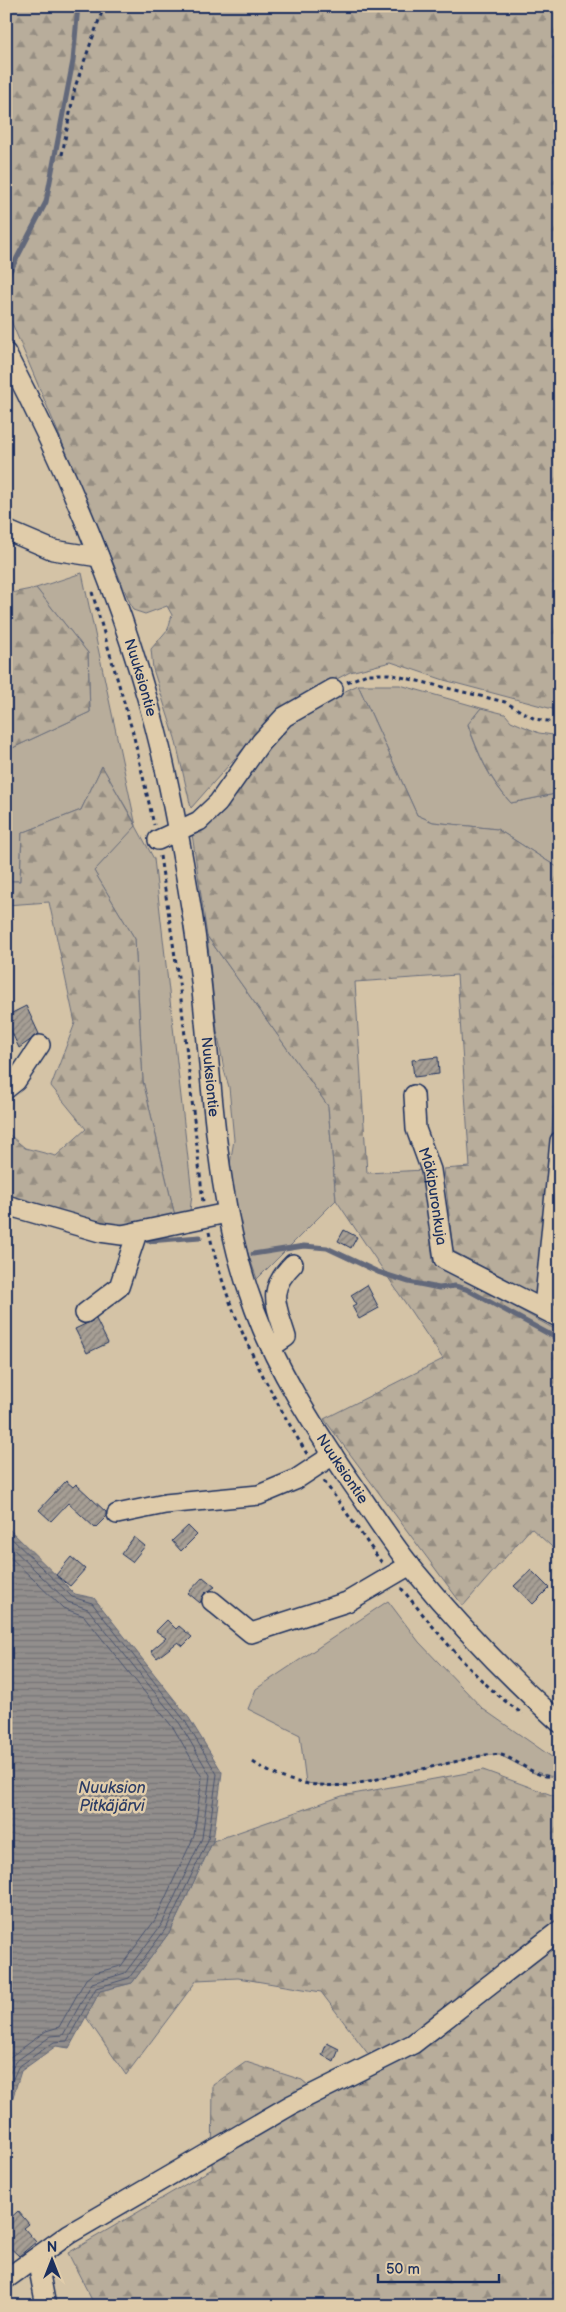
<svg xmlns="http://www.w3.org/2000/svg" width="566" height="2312" font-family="'Balsamiq Sans',sans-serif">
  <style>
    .grass { fill: #b8ad9b; stroke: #6a6e7c }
    .forest { fill: url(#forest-firs); stroke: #6a6e7c }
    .water { fill: url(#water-rules); stroke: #62687a }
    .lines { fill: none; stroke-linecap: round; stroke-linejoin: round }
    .shore { stroke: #4b5570; stroke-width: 1 }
    .stream { stroke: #62687a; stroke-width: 5 }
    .building { fill: url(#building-hatch); stroke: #1b2f5e }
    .minor-casing { stroke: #1b2f5e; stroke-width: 22 }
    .path { stroke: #1b2f5e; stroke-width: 3; stroke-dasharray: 4 4; stroke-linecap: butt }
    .minor { stroke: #e0ccaa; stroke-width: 19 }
    .labels { text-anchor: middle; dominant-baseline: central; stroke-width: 5; stroke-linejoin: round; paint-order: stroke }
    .street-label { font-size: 15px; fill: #1b2f5e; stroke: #e0ccaa }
    .water-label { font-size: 16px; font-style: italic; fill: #2d3d65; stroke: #e0ccaa }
  </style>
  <defs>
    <pattern id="forest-firs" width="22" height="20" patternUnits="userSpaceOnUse" patternTransform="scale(1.25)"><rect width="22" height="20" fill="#b8ad9b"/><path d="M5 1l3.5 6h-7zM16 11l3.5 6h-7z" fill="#958d82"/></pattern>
    <pattern id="water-rules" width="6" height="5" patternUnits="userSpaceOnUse" patternTransform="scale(1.25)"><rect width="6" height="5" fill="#928e8c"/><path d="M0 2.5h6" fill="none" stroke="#767476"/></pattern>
    <pattern id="building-hatch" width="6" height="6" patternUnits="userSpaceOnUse" patternTransform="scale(1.25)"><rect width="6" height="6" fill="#a69e94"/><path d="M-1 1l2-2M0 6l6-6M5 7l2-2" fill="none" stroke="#86817c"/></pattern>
  </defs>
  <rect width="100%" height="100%" fill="#d4c3a6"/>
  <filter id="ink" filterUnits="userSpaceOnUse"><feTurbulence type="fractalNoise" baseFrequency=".02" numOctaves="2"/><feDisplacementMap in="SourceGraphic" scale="10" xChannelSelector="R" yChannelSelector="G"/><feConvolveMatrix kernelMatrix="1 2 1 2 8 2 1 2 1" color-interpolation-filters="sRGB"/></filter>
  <g filter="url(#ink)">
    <path class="grass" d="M82,573L136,826L154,859L192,1194L190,1211L175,1216L143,1081L135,939L94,871L136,825L102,766L81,810L22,833L20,881H6V751L90,712L88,653L36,588Z
      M358,685H400L481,708L468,725C478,754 490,781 511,803L560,793V869L497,829L433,822L417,815Z
      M207,936L328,1106L336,1200L257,1279L243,1239L234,1193L230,1164L234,1140L229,1087L224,1070L217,1030Z
      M388,1601L419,1642L483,1709L559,1762L554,1777L534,1773L500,1755H485L351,1785L330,1786L306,1783L300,1735L248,1709L256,1689Z"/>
    <path class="forest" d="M6,6H560V711L444,680L391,662L350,672L295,701L266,723L191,808L175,738L153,669L151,649L168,629L172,615L167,606L145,614L133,610L6,309Z
      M36,588L88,653L90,712L6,751V594Z
      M358,685L417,815L433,822L497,829L560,869V1048L536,1295L453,1251L444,1169L470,1167L457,975L355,982L367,1173L424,1170L433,1262L560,1332V1554L531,1528L463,1606L324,1419L443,1359L336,1200L328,1106L207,936L192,834L245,778L277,738L304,711Z
      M481,708L505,714L511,721L539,733L560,736V793L511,803C490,780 478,754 468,724Z
      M102,766L136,826L94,871L135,939L143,1081L175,1216L123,1227L102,1224L6,1196V1132L25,1148L56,1156L86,1129L51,1086L75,1023L49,902L6,905V881H20L22,833L81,810Z
      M483,1770L560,1798V2306H95L68,2253L212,2169L213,2085L246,2062L302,2080L316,2092L375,2063L321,1992L238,1978L197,1980L126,2075L86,2017L100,1991L132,1983L171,1930L213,1841L342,1796Z"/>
    <path class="water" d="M6,1526L75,1594L94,1598L189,1718L222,1772L213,1841L171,1930L132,1983L100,1991L69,2048L56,2046L21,2071L12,2100H6Z"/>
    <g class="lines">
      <path class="shore" d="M6,1533L72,1597L92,1603L185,1721L217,1774L208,1840L167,1927L129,1978L96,1988L67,2041L54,2042L18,2067L6,2095
        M6,1542L68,1602L88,1609L180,1724L210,1775L202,1838L162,1924L125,1973L92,1983L63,2035L51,2036L15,2062L6,2081
        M6,1553L63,1608L84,1616L174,1729L202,1777L194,1836L155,1920L121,1966L94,1973L86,1979L59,2027L46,2031L6,2060"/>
      <path class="stream" d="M6,279L46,202L73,61L78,6
        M148,1241L200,1237
        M253,1254L304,1246L327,1248L378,1272L409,1282L439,1288L455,1286L466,1289L560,1340"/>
    </g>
    <path class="building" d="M26,1006L39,1034L19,1048L6,1020V1016Z
      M438,1057L439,1074L414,1077L412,1060Z
      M344,1230L357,1237L351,1248L338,1241Z
      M367,1285L379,1308L359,1319L352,1306L356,1304L351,1295Z
      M96,1319L108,1343L87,1353L75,1329Z
      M66,1481L73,1487L76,1484L106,1512V1517L95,1528L68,1503L51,1521L39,1510Z
      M188,1526L197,1535L181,1551L172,1541Z
      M134,1537L145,1546L132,1562L121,1554Z
      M71,1557L85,1569L70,1586L56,1575Z
      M531,1570L549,1588L533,1604L514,1586Z
      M203,1577L215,1587L204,1594L200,1603L188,1593Z
      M167,1620L176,1629L179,1626L192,1637L183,1646L178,1642L157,1658L151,1651L166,1638L156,1631Z
      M327,2043L339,2049L334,2062L322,2055Z
      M18,2211L29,2224L24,2228L36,2242L19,2256L6,2244V2222Z"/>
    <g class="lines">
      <defs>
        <g id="minor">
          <path id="s1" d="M6,353C68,472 121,597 155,727C171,788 182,851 192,913C214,1046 207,1183 255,1310C277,1369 312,1424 347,1476C369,1507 389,1540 413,1569C458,1624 507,1675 560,1723"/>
          <path d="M6,530L53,550L99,557"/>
          <path d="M158,840L199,821L218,803L261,742L284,717L333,689"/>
          <path d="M6,1089L16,1081L40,1045"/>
          <path id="s2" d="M414,1095L416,1129L431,1170L444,1259L560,1318"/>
          <path d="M6,1205L100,1232L122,1235L227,1213"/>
          <path d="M544,1308L560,1141"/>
          <path d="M85,1313L119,1287L137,1233"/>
          <path d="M271,1347L286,1337C276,1304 266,1291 293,1264"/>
          <path d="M117,1514L165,1504L259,1495L295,1480L333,1455"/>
          <path d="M212,1601L251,1633L347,1602L410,1565"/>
          <path d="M37,2259L46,2306"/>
          <path d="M6,2279L69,2234L291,2105L413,2044L560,1930"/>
        </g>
      </defs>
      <use href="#minor" class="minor-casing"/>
      <path class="path" d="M62,155L75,87L104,6
        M92,592L133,733L154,825
        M347,682L367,674H389L505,702L535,719L560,723
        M160,856L180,990L203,1202
        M209,1232C227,1313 265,1384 307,1454
        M324,1481L382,1563
        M401,1588C438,1632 475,1682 523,1714
        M253,1762C285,1784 314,1787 351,1785L485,1755C490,1755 496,1754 501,1755C521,1761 538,1782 560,1775"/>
      <use href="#minor" class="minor"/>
    </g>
  </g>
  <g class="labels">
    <g class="street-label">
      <text stroke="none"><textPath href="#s1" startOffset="352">Nuuksiontie</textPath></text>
      <text stroke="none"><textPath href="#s1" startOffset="758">Nuuksiontie</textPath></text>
      <text stroke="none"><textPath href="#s2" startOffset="104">Mäkipuronkuja</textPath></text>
      <text stroke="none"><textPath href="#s1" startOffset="1178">Nuuksiontie</textPath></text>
    </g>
    <g class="water-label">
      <text x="112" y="1788">Nuuksion<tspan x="112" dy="18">Pitkäjärvi</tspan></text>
    </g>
  </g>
  <rect width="566" height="2312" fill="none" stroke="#e0ccaa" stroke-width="25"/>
  <rect x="12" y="12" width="541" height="2287" fill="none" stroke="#1b2f5e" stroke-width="2" filter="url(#ink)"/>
  <g transform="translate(52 2260)" stroke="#e0ccaa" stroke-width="4" paint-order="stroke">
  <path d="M0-4L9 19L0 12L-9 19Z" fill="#1b2f5e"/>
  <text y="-8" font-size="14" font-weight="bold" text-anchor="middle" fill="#1b2f5e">N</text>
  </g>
  <path d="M378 2274v8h121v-8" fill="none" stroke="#1b2f5e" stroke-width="2.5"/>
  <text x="386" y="2274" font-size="15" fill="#1b2f5e" stroke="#e0ccaa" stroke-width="4" paint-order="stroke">50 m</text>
</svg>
